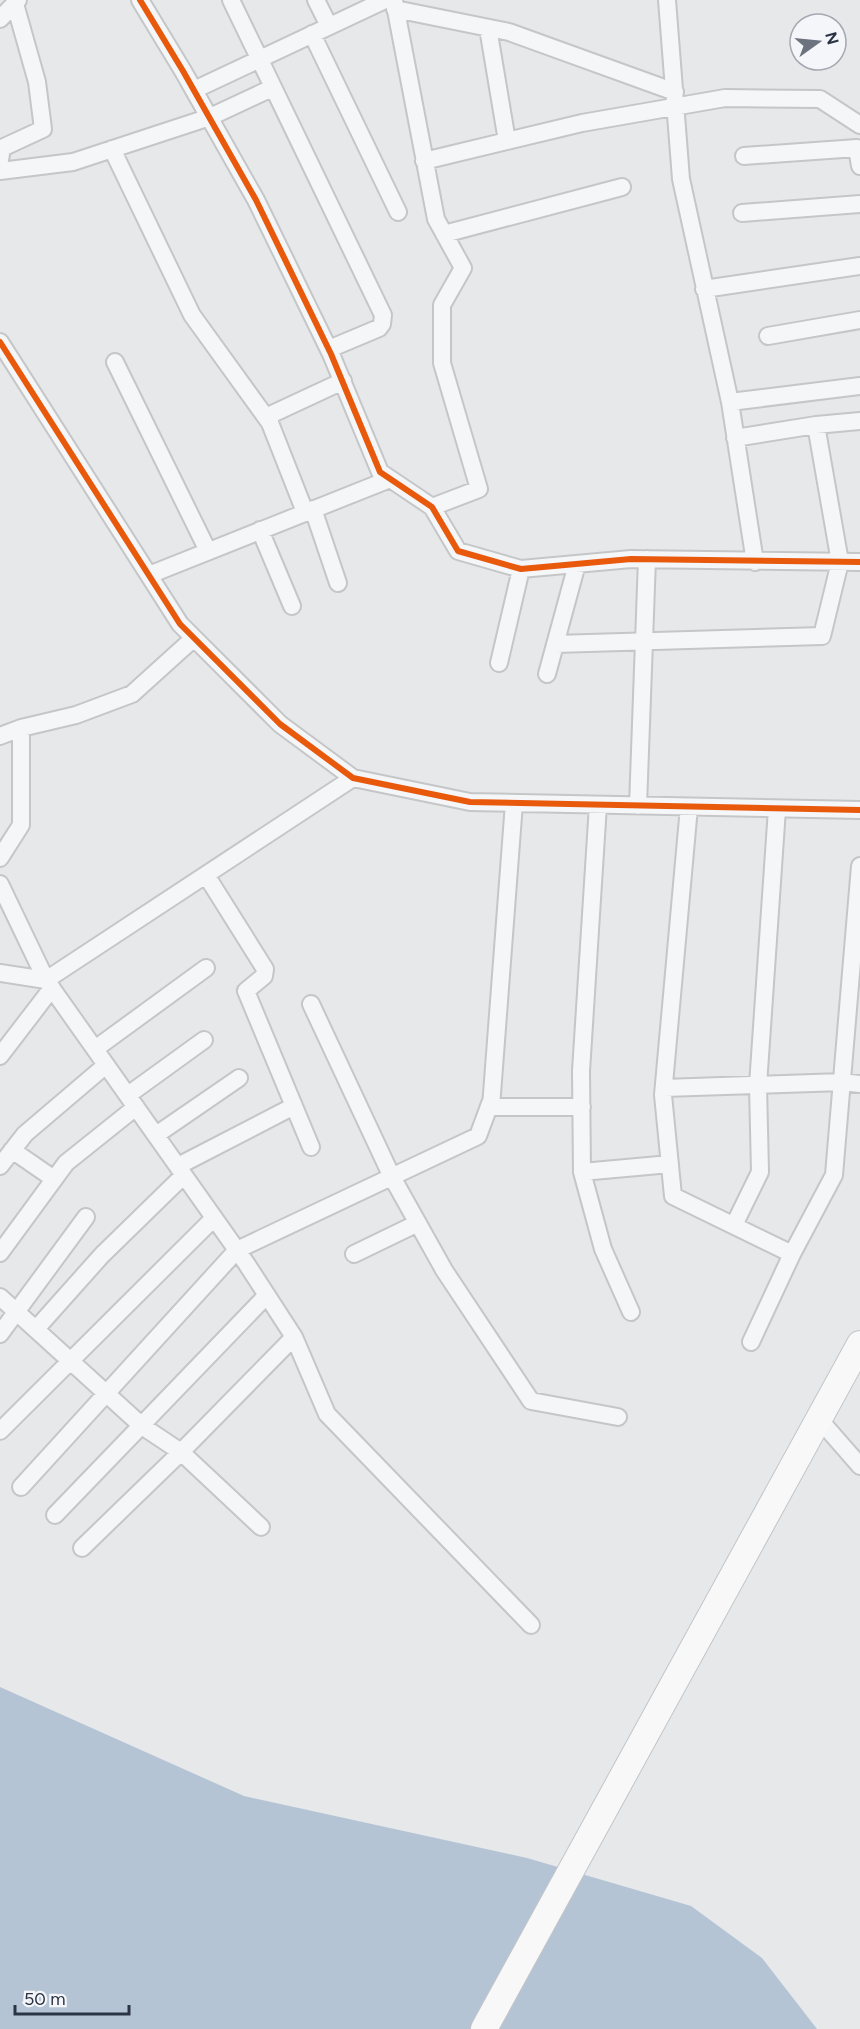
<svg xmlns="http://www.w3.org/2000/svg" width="860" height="2029" font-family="Figtree,sans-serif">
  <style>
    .water { fill: #b4c4d5 }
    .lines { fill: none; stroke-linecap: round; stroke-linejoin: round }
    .street-casing { stroke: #c4c6c8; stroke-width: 20 }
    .primary-casing { stroke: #c2c5c8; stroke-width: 28 }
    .street { stroke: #f5f6f7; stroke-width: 16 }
    .primary { stroke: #f8f8f8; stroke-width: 26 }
    .cycleway-casing { stroke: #f4f6f9; stroke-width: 10 }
    .cycleway { stroke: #e8590c; stroke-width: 6 }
  </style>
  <rect width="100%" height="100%" fill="#e6e8ea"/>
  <path class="water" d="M0,1687L244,1796L527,1858L691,1906L762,1958L817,2029H0Z"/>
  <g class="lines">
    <defs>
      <path id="street" d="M140,0L183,71L256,200L331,354L380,472L432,507L458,551L521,569L631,559L860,562
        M231,0L383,315L382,324L379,328L329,349
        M316,0L329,26
        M394,0L436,219L463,268L442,305V363L479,489L432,507
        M667,0L681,179L730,402L860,386
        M395,9L509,32L675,92
        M0,19L18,0
        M488,28L507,141
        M312,34L398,212
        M194,90L385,0
        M112,149L192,315L270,423
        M744,156L857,148L860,166
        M0,160L2,148L43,129L37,82L15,4
        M424,161L582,123L725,98L820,99L860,125
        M0,171L73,162L210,117L272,88
        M742,213L860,204
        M444,234L622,187
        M704,289L860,266
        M768,336L860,320
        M0,342L180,624L280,724L353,778L470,802L860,810
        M115,362L208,551
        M730,402L755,562
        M735,438L816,425
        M313,509L338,583
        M305,512L270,423V415L343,381
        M260,530L292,606
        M149,575L390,479
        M555,644L822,636L840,562L816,425L860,421
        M499,663L521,569
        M547,674L577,564
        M0,736L21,728L76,715L132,694L194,638
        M514,803L491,1107H582
        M598,805L581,1071L582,1172L670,1164
        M638,806L647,559
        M689,807L663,1095L673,1196L792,1254L834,1175L860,866
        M0,858L21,825V728
        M206,875L265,969L264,976L246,991L311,1147
        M0,884L46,980L246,1263L294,1337L327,1414L531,1625
        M0,973L46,980L353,778
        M311,1004L392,1177L444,1270L531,1401L618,1417
        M95,1049L206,968
        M0,1056L52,988
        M664,1088L842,1082L860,1084
        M128,1095L204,1040
        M156,1135L239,1078
        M12,1150L54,1179
        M0,1166L25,1134L106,1065
        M178,1166L294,1106
        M582,1172L603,1249L631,1312
        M734,1225L760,1172L758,1085L777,809
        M0,1253L66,1163L136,1107
        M354,1254L418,1223
        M0,1297L142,1426L181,1452L294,1337
        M36,1329L102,1255L184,1175
        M0,1334L86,1217
        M751,1342L792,1254
        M819,1419L860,1466
        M0,1431L214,1218
        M21,1487L237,1250L478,1136L491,1101
        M55,1515L267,1295
        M82,1548L181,1452L261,1527"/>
      <path id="primary" d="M484,2029L860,1344"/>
    </defs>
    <use href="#street" class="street-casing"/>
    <use href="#primary" class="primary-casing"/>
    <use href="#street" class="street"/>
    <use href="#primary" class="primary"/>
    <defs>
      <path id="cycleway" d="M140,0L183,71L256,200L331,354L380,472L432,507L458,551L521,569L631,559L860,562
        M0,342L180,624L280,724L353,778L470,802L860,810"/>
    </defs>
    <use href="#cycleway" class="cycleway-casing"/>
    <use href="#cycleway" class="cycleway"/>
  </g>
  <g transform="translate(818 42) rotate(75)"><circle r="28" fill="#f4f6f9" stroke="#a4a8b1" stroke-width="1.5"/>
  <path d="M0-4.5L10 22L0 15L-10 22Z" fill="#6c737f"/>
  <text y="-9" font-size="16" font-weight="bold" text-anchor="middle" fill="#2b3445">N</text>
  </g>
  <path d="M15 2005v9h114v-9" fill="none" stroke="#2b3445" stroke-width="3"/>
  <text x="24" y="2005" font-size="18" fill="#2b3445" stroke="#f4f6f9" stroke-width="4.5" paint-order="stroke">50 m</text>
</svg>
